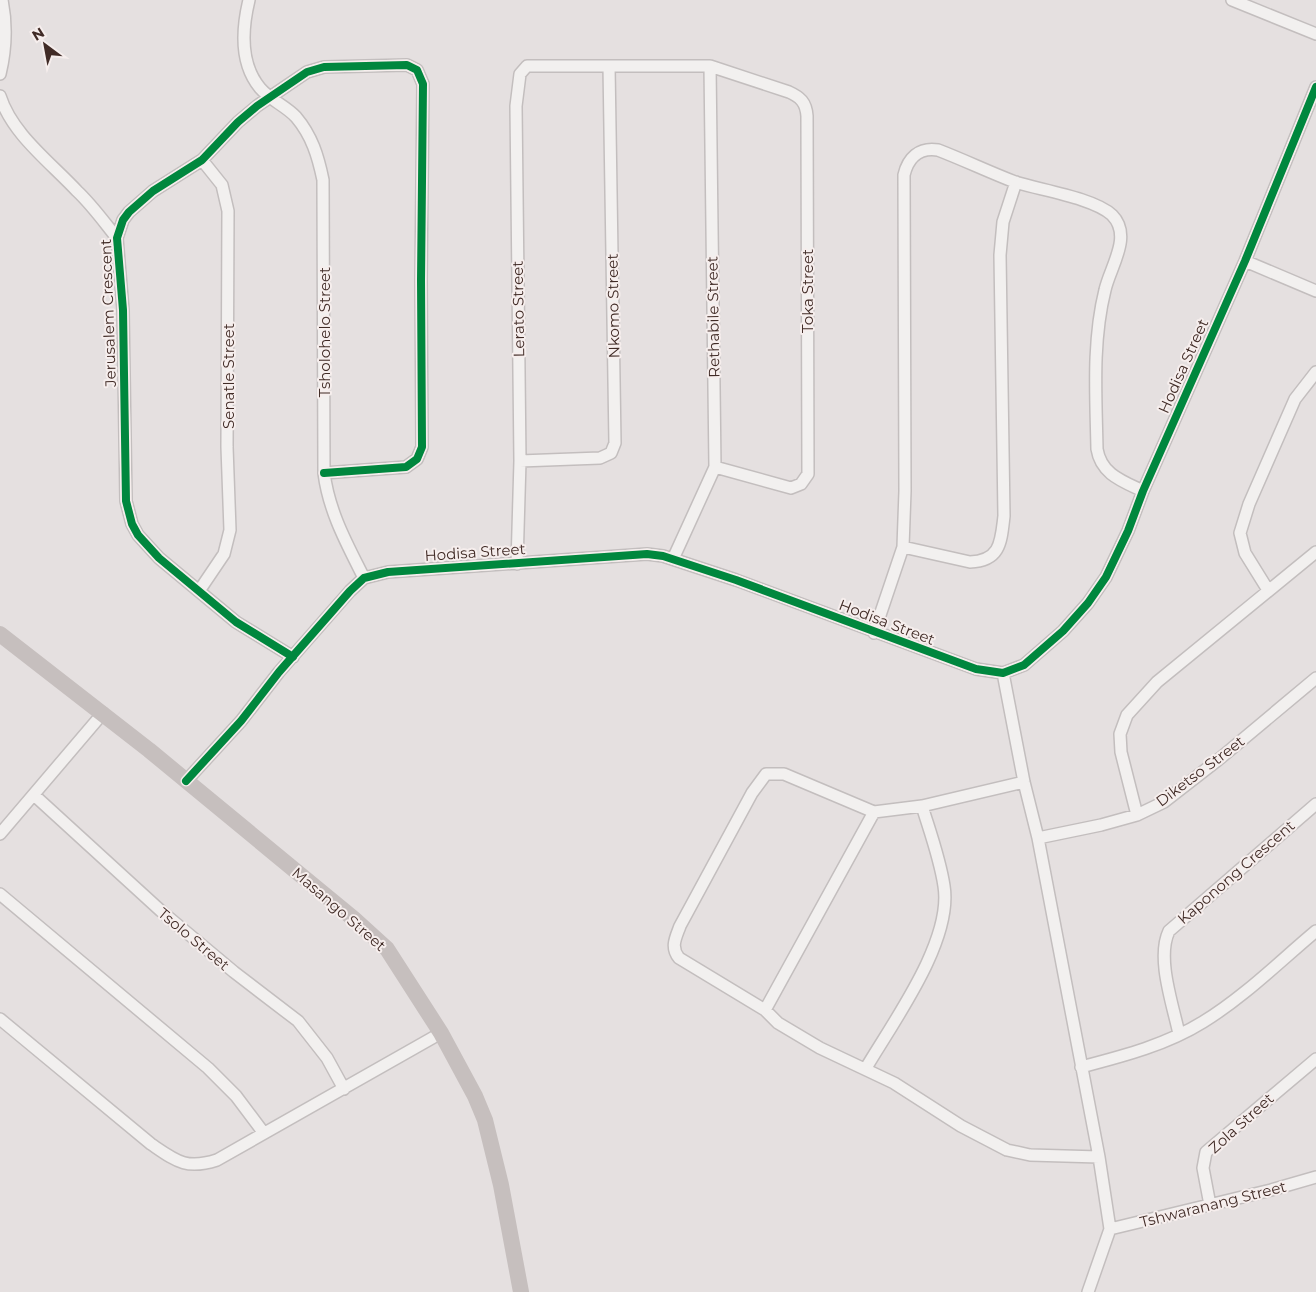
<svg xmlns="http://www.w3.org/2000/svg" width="1316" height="1292" font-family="Montserrat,sans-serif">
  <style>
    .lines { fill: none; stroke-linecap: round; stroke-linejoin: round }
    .street-casing { stroke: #c3bebe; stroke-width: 14 }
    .street { stroke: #f2f0ef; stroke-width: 11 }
    .secondary { stroke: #c6bfbe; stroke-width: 16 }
    .cycleway-casing { stroke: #f6eeed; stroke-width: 11 }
    .cycleway { stroke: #00873e; stroke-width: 8 }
    .labels { text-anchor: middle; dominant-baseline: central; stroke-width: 4; stroke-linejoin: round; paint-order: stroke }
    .street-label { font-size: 15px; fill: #402b26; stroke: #f6eeed }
  </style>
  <rect width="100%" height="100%" fill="#e5e0e0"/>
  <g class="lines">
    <defs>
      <path id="street" d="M249,0C242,29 240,64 260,88C270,100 286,106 296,117C312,136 318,156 323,180L324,473C329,512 347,544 364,578
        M1232,0L1316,34
        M0,74C6,49 7,25 2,0
        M0,96C12,134 50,162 77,191C92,205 104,222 117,238
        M1245,261L1316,291
        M520,461L600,458L611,453L615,443L609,66
        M903,547L970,562C1001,561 1001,541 1004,516L1000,255L1003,222L1016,182
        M673,559L715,467L710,66
        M517,564L520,461L516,106L520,74L527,66H710L789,92C800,97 806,102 807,116L808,474L801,484L791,488L715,467
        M1268,590L1245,553L1240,533L1249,504L1295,399L1316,372
        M199,591L224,554L230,530L227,447L228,211L222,185L202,160
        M874,633L903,547L905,491L904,175C908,158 919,147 938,150C964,160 989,172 1015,182C1040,190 1094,198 1112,215C1133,236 1110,267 1105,290C1092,342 1096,396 1097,449C1101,474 1122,481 1143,491
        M293,657L236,622L159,558L138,535L132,524L126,501L123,310L117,238L123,220L129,212L153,191L202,160L238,122L257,106L307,72L324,67L407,65L417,70L423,84L421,280L422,447L417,459L406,467L324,473
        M1003,673L1024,782L1038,838L1099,1157L1110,1229L1088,1292
        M186,781L241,721L279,672L350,591L364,578L388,572L647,554L663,556L736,580L976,669L1003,673L1024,665L1063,631L1088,603L1106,577L1128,531L1143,491L1245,261L1316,87
        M1024,782L922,806L874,812L784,774H766L752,793L680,926C676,937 670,947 679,958L765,1010L778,1023L820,1048L894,1083L961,1126L1007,1150L1030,1155L1099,1157
        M34,795L161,911L234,972L298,1021L327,1058L344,1089
        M1137,815L1121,752L1120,734L1127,715L1157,682L1316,552
        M0,834L103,713
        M1038,838L1101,825L1137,815L1164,802L1218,760L1316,678
        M0,894L208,1068L236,1096L263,1132
        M765,1010L874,812
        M0,1019L151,1144C176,1161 186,1170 217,1160L441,1033
        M1179,1034C1173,1005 1156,958 1169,931L1316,804
        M1081,1067C1123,1056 1166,1045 1203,1022C1244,997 1280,961 1316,931
        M866,1068C893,1022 953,941 944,886C940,859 930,832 922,806
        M1210,1205L1203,1168L1206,1152L1316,1059
        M1110,1229L1271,1190L1316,1177"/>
    </defs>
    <use href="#street" class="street-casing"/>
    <use href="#street" class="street"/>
    <path class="secondary" d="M0,634L149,750L354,919L387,949L441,1033L475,1096L485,1120L501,1185L521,1292"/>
    <defs>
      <path id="cycleway" d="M293,657L236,622L159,558L138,535L132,524L126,501L123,310L117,238L123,220L129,212L153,191L202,160L238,122L257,106L307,72L324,67L407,65L417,70L423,84L421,280L422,447L417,459L406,467L324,473
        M186,781L241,721L279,672L350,591L364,578L388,572L647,554L663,556L736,580L976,669L1003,673L1024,665L1063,631L1088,603L1106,577L1128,531L1143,491L1245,261L1316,87"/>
    </defs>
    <use href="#cycleway" class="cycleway-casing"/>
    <use href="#cycleway" class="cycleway"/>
  </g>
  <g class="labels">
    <g class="street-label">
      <text transform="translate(807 291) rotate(-90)">Toka Street</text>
      <text transform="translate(613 306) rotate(-91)">Nkomo Street</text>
      <text transform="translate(518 309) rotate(-91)">Lerato Street</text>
      <text transform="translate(108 313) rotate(-92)">Jerusalem Crescent</text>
      <text transform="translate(713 317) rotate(-91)">Rethabile Street</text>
      <text transform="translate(324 332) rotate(-90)">Tsholohelo Street</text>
      <text transform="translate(1183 366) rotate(-66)">Hodisa Street</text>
      <text transform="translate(228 376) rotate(-90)">Senatle Street</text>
      <text transform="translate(475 552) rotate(-4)">Hodisa Street</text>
      <text transform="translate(887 622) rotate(21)">Hodisa Street</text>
      <text transform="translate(1200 771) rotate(-37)">Diketso Street</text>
      <text transform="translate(1236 872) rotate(-41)">Kaponong Crescent</text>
      <text transform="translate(339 909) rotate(41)">Masango Street</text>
      <text transform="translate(194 939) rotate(40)">Tsolo Street</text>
      <text transform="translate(1241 1123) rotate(-42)">Zola Street</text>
      <text transform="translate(1213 1204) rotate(-14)">Tshwaranang Street</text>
    </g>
  </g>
  <g transform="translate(45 45) rotate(328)" stroke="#f6eeed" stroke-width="4" paint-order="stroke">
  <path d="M0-4L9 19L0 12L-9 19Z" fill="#402b26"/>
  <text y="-8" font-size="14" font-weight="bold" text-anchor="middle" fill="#402b26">N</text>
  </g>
</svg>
